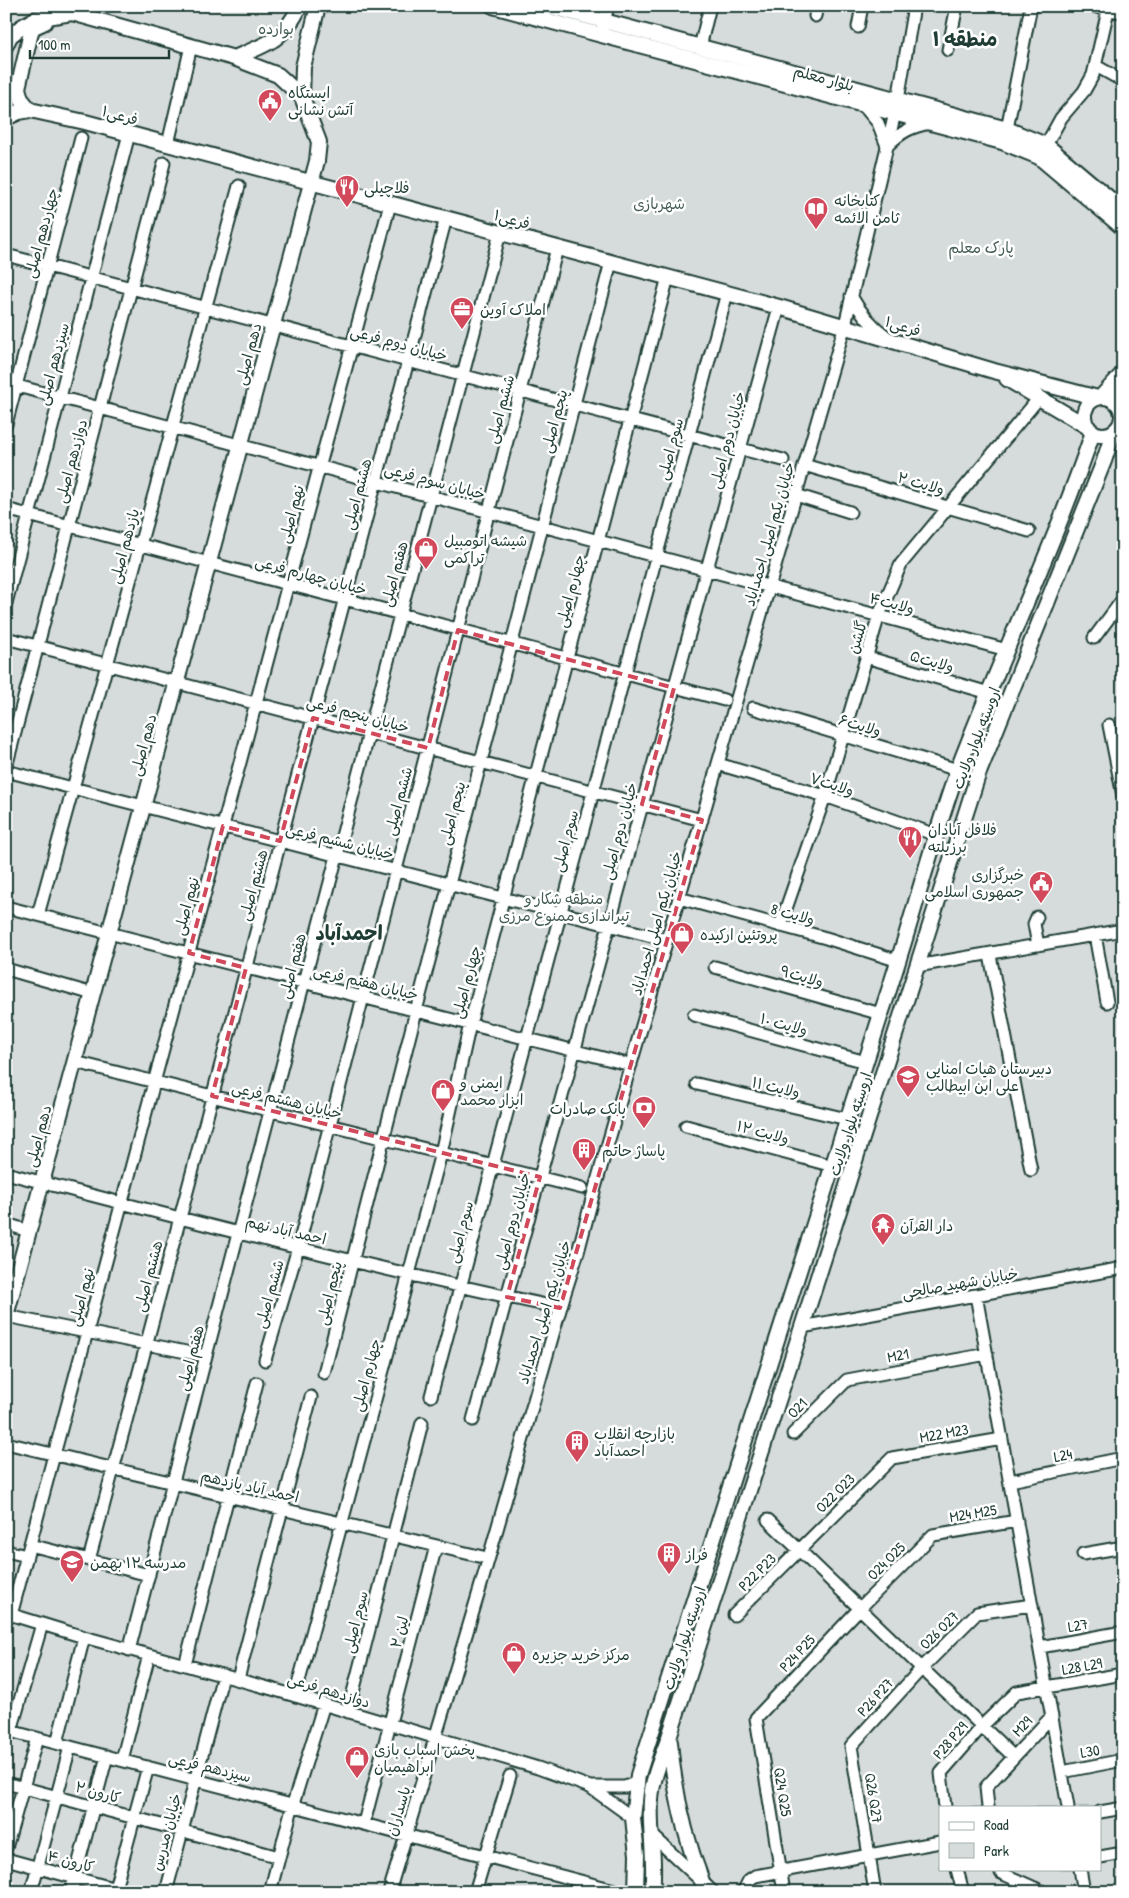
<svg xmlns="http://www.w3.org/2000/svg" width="1129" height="1898" font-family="'Patrick Hand','Playpen Sans Arabic',sans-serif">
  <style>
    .green { fill: #d6dcdb; stroke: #7a8c88; fill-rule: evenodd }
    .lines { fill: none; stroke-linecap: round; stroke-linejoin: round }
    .minor-casing { stroke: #1f3d34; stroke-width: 15 }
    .major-casing { stroke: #1f3d34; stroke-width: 18 }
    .minor { stroke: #fff; stroke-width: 11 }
    .major { stroke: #fff; stroke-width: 14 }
    .marked { fill: none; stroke: #d1495b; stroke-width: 4; stroke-dasharray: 10 6; stroke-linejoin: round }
    .labels { text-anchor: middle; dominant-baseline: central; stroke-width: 5; stroke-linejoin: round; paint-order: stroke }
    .park-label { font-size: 15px; fill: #445d55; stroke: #fff }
    .street-label { font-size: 15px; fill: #1f3d34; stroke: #fff }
    .poi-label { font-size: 15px; fill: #1f3d34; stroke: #fff; text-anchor: start }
    .district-label { font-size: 20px; font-weight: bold; fill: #1f3d34; stroke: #fff }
  </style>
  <rect width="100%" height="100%" fill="#f6f7f7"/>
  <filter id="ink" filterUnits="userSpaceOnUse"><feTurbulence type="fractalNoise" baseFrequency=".02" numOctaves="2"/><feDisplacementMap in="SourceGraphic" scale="10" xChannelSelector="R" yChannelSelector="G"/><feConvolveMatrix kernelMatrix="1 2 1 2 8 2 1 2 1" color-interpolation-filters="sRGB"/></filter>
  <g filter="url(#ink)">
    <path class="green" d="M6,6H1123V1892H6ZM940,1807H1100V1869H940Z"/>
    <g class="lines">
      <defs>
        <path id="minor" d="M1093,6L1108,10L1123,12
          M815,16L817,6
          M858,27L862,6
          M601,35L608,6
          M700,47L710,6
          M948,50L957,6
          M1096,66L1123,81
          M862,104L878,123L887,146
          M1007,129L1031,6
          M168,144L191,46
          M888,145C901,132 912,126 930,123
          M1046,145L1061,118L1084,91L1093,75L1109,6
          M6,255L783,460
          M851,296C861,314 872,326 887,337
          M6,383L1007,650
          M6,424L81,138
          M804,465L1029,531
          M796,495L850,512
          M6,509L724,700
          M6,603L129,134
          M6,638L702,820
          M1094,638L1123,599
          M866,657L989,693
          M753,708L958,770
          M1109,725L1123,796
          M718,764L825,796L936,835
          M6,767L164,163
          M6,771L667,940
          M679,898L826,938L899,961
          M6,907L631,1065
          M38,915L239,186
          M1037,917L1034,924L1038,945
          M780,926L825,796L879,615L901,564L1039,398
          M1095,935L1107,1002
          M990,955L1031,1170
          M917,966L1123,930
          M715,967L881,1014
          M6,969L93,994
          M694,1015L866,1062
          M75,1062L582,1188
          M697,1084L847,1119
          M686,1126L833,1166
          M6,1173C190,1221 374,1269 560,1308
          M6,1224L29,1231
          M976,1295L1068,1807
          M6,1316L206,1356
          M802,1327L1123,1268
          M265,1360L298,1248L557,248
          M324,1373L416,1011L611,262
          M431,1396L727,293
          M473,1420L779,307
          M793,1434L847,1380L987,1354
          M6,1443L487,1558
          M1010,1481L1123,1458
          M768,1520L1014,1757
          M30,1545L149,1575
          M6,1551L27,1556
          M1083,1554L1123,1547
          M89,1560L446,218
          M6,1613L84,1637L272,1689L538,1768L590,1787L633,1818
          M11,1615L390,204
          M734,1615L892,1458L1002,1439
          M1040,1647L1123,1632
          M129,1650L500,233
          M185,1665L257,1383
          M238,1679L311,1397
          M295,1696L409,1274L441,1153L470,1024L668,277
          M348,1712L422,1423
          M6,1730L622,1892
          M11,1731L42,1624
          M57,1743L84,1637
          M122,1760L149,1655
          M1062,1772L1123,1760
          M6,1783L279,1857
          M591,1787H625L638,1782
          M945,1807L941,1773L982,1726L1017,1692L1123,1674
          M988,1807L986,1787L1052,1716
          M1100,1812L1123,1808
          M364,1823L436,1546
          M651,1834L713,1892
          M6,1848L37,1738
          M1100,1857L1123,1853
          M6,1859L127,1892
          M957,1869L963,1892
          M1000,1869L1001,1873L1044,1892
          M1080,1869L1084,1892
          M31,1892L70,1747
          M71,1892L107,1756
          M114,1892L148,1767
          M166,1892L223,1675
          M270,1892L293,1804L324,1704
          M389,1892L481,1585L564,1296L578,1252L595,1188L845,325L898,100L914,6
          M475,1892L510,1776
          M743,1892L749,1880L755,1876L940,1842
          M784,1892L756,1718L860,1608L933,1535L1017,1521
          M875,1892L851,1746L922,1668L977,1613L1032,1605"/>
        <path id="major" d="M493,6L1002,142L1039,157L1123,228
          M548,6L1007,129L1046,145L1123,210
          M6,45L10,36L23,26L35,19L72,13L234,58L278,75L302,97
          M234,58C267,44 283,41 300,6
          M30,110L21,99L18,88L32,28L45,22
          M6,118L19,112L30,110L85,122L779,307L994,371L1098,398
          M1007,379L1088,427
          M1084 416a19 19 0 1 1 38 0a19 19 0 1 1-38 0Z
          M1101,397L1123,373
          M1117,402L1123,390
          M6,1316L317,161L319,142L302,97L303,67L318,6
          M670,1742C674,1791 685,1838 703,1884
          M636,1892L637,1855L633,1818L638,1775L881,1014C909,933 929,850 958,769C1001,656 1054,547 1093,432
          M652,1892C656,1861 649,1831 651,1800C652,1778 662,1757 669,1737L802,1327L978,775L1104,461L1113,433"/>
      </defs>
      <use href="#minor" class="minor-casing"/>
      <use href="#major" class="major-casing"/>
      <use href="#minor" class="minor"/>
      <use href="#major" class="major"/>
    </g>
  </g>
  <path class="marked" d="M458,630L674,688L642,804L702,820L560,1308L507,1297L540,1177L212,1096L246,968L189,953L223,826L280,841L313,718L428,748Z"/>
  <defs>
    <symbol id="civic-pin" viewBox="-11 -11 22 30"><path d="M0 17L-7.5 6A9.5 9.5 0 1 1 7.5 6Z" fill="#d1495b" stroke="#fff"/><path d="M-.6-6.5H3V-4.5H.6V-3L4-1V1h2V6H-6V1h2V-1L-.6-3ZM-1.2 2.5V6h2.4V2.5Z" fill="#fff"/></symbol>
    <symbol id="restaurant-pin" viewBox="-11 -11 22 30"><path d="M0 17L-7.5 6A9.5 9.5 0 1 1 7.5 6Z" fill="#d1495b" stroke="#fff"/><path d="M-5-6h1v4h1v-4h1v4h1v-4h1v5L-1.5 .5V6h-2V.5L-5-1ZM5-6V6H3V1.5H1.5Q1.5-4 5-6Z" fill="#fff"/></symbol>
    <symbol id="library-pin" viewBox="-11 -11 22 30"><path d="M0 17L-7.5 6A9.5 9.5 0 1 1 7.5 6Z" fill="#d1495b" stroke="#fff"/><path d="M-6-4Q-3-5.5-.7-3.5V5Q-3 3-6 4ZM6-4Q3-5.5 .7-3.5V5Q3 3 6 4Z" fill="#fff"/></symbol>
    <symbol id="office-pin" viewBox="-11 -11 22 30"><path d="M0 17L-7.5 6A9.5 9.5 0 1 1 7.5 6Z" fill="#d1495b" stroke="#fff"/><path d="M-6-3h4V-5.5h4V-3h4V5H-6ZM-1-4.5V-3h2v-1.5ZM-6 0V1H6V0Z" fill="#fff"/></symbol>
    <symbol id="shop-pin" viewBox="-11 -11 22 30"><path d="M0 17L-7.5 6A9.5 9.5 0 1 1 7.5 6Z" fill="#d1495b" stroke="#fff"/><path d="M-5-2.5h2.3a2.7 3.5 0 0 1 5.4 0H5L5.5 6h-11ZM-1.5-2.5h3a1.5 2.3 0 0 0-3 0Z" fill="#fff"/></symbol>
    <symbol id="school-pin" viewBox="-11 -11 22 30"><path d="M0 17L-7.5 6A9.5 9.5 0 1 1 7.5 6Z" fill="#d1495b" stroke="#fff"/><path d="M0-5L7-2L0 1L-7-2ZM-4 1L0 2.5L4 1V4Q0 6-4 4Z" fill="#fff"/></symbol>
    <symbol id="bank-pin" viewBox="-11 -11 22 30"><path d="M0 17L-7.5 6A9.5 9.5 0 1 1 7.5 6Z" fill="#d1495b" stroke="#fff"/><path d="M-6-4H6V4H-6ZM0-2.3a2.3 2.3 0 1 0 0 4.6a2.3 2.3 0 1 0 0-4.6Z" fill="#fff"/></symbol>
    <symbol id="building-pin" viewBox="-11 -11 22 30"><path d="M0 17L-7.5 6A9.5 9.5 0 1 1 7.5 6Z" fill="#d1495b" stroke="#fff"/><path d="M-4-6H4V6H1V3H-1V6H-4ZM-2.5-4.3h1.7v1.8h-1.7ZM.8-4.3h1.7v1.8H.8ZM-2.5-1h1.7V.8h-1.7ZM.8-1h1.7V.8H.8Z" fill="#fff"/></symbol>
    <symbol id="temple-pin" viewBox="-11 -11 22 30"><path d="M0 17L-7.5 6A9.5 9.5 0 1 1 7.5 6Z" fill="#d1495b" stroke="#fff"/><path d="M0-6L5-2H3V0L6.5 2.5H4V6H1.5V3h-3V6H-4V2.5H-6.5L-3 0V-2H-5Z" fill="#fff"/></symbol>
  </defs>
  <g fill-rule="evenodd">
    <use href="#civic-pin" x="256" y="87" width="28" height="38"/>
    <use href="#restaurant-pin" x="333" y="173" width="28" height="38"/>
    <use href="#library-pin" x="802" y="195" width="28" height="38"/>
    <use href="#office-pin" x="448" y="295" width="28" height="38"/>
    <use href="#shop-pin" x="412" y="535" width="28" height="38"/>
    <use href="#restaurant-pin" x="896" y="824" width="28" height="38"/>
    <use href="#civic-pin" x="1027" y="869" width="28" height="38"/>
    <use href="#shop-pin" x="668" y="920" width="28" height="38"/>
    <use href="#school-pin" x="894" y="1063" width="28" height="38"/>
    <use href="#shop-pin" x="429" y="1077" width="28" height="38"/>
    <use href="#bank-pin" x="630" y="1094" width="28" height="38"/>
    <use href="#building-pin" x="570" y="1136" width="28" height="38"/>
    <use href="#temple-pin" x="869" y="1211" width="28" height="38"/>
    <use href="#building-pin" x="563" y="1428" width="28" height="38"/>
    <use href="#building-pin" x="655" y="1540" width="28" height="38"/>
    <use href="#school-pin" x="58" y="1548" width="28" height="38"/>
    <use href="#shop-pin" x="500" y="1640" width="28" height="38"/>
    <use href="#shop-pin" x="343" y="1744" width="28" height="38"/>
  </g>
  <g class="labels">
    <g class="park-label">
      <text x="276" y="28">بوارده</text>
      <text x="659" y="203">شهربازی</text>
      <text x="981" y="247">پارک معلم</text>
      <text x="564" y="898">منطقه شکار و<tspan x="564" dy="17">تیراندازی ممنوع مرزی</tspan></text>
    </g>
    <g class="street-label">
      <text transform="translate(824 78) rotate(15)">بلوار معلم</text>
      <text transform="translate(120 115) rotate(15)">فرعی۱</text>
      <text transform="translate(512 219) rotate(15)">فرعی۱</text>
      <text transform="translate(41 233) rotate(-75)">چهاردهم اصلی</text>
      <text transform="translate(903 326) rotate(17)">فرعی۱</text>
      <text transform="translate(399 343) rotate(15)">خیابان دوم فرعی</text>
      <text transform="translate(248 354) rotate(-75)">دهم اصلی</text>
      <text transform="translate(53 364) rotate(-75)">سیزدهم اصلی</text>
      <text transform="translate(500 409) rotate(-75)">ششم اصلی</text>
      <text transform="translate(554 421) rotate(-75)">پنجم اصلی</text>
      <text transform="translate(727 440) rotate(-75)">خیابان دوم اصلی</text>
      <text transform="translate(670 449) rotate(-75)">سوم اصلی</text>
      <text transform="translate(71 461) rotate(-75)">دوازدهم اصلی</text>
      <text transform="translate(435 481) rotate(15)">خیابان سوم فرعی</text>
      <text transform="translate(921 483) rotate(16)">ولایت ۲</text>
      <text transform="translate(357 494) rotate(-75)">هشتم اصلی</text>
      <text transform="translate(291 514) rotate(-75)">نهم اصلی</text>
      <text transform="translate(769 534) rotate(-74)">خیابان یکم اصلی احمداباد</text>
      <text transform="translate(124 546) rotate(-75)">یازدهم اصلی</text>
      <text transform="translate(394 574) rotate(-75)">هفتم اصلی</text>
      <text transform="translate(311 575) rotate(15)">خیابان چهارم فرعی</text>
      <text transform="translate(570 591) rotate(-75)">چهارم اصلی</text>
      <text transform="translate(892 603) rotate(15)">ولایت۴</text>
      <text transform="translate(857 637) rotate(-73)">گلشن</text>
      <text transform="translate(932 661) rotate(16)">ولایت۵</text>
      <text transform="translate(358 714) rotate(15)">خیابان پنجم فرعی</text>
      <text transform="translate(860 725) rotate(17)">ولایت۶</text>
      <text transform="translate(976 738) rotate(-69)">اروسیّه بلوار ولایت</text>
      <text transform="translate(143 745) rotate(-75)">دهم اصلی</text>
      <text transform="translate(832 784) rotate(18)">ولایت۷</text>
      <text transform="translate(398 801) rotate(-75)">ششم اصلی</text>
      <text transform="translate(452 813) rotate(-75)">پنجم اصلی</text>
      <text transform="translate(619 831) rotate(-75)">خیابان دوم اصلی</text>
      <text transform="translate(340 841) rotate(14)">خیابان ششم فرعی</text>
      <text transform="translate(565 841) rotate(-75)">سوم اصلی</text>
      <text transform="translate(253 885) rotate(-75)">هشتم اصلی</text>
      <text transform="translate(186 906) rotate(-75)">نهم اصلی</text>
      <text transform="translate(793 914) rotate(15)">ولایت 8</text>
      <text transform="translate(656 923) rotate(-74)">خیابان یکم اصلی احمداباد</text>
      <text transform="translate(292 966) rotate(-75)">هفتم اصلی</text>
      <text transform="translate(802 976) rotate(16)">ولایت۹</text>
      <text transform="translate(366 982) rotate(14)">خیابان هفتم فرعی</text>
      <text transform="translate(466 982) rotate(-75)">چهارم اصلی</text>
      <text transform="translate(784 1024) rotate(15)">ولایت ۱۰</text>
      <text transform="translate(776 1087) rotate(13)">ولایت ۱۱</text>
      <text transform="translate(287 1100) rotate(14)">خیابان هشتم فرعی</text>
      <text transform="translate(850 1124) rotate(-72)">اروسیّه بلوار ولایت</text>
      <text transform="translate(763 1132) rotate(15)">ولایت ۱۲</text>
      <text transform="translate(38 1136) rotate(-75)">دهم اصلی</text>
      <text transform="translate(512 1221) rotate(-75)">خیابان دوم اصلی</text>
      <text transform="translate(286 1230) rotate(13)">احمد آباد نهم</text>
      <text transform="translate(460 1232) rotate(-75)">سوم اصلی</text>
      <text transform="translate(148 1276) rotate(-75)">هشتم اصلی</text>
      <text transform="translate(960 1283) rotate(-10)">خیابان شهید صالحی</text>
      <text transform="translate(329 1293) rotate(-76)">پنجم اصلی</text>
      <text transform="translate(269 1294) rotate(-74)">ششم اصلی</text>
      <text transform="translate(81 1297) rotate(-75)">نهم اصلی</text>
      <text transform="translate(544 1312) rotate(-73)">خیابان یکم اصلی احمداباد</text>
      <text transform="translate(898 1355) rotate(-11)">M21</text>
      <text transform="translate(190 1358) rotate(-75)">هفتم اصلی</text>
      <text transform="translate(366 1375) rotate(-75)">چهارم اصلی</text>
      <text transform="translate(797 1408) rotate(-47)">O21</text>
      <text transform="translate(944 1433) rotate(-10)">M22 M23</text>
      <text transform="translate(1063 1455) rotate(-11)">L24</text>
      <text transform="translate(250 1486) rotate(13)">احمد آباد یازدهم</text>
      <text transform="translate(835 1493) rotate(-45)">O22 O23</text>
      <text transform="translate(973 1513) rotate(-9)">M24 M25</text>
      <text transform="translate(886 1561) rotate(-45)">O24 O25</text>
      <text transform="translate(757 1572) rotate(-45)">P22 P23</text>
      <text transform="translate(355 1622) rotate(-76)">سوم اصلی</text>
      <text transform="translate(1078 1625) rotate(-10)">L27</text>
      <text transform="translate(939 1630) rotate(-44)">O26 O27</text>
      <text transform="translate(399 1632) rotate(-75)">لین ۲</text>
      <text transform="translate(684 1638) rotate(-72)">اروسیّه بلوار ولایت</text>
      <text transform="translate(797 1653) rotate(-47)">P24 P25</text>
      <text transform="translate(1082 1666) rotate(-10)">L28 L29</text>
      <text transform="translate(329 1690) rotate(17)">دوازدهم فرعی</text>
      <text transform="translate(875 1697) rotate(-48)">P26 P27</text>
      <text transform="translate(1022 1726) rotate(-47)">M29</text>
      <text transform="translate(950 1740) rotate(-49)">P28 P29</text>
      <text transform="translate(1090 1751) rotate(-10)">L30</text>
      <text transform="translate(210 1767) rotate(14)">سیزدهم فرعی</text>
      <text transform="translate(98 1792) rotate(15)">کارون ۲</text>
      <text transform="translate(783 1792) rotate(81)">Q24 Q25</text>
      <text transform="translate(874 1798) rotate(81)">Q26 Q27</text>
      <text transform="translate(398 1811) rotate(-73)">پاسداران</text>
      <text transform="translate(166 1832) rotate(-75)">خیابان مدرس</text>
      <text transform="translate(71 1861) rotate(15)">کارون ۴</text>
    </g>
    <g class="poi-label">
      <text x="288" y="92">ایستگاه<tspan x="288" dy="17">آتش نشانی</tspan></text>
      <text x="364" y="187">فلاچیلی</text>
      <text x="834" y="200">کتابخانه<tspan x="834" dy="17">ثامن الائمه</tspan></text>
      <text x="480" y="309">املاک آوین</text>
      <text x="444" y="540">شیشه اتومبیل<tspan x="444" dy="17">تراکمی</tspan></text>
      <text x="928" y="829">فلافل آبادان<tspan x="928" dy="17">برزیلته</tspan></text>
      <text x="1024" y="874" text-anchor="end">خبرگزاری<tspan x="1024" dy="17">جمهوری اسلامی</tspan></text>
      <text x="700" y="934">پروتئین ارکیده</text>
      <text x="926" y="1068">دبیرستان هیات امنایی<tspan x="926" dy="17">علی ابن ابیطالب</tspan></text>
      <text x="460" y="1082">ایمنی و<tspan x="460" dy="17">ابزار محمد</tspan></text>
      <text x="626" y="1108" text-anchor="end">بانک صادرات</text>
      <text x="602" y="1150">پاساژ حاتم</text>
      <text x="900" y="1225">دار القرآن</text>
      <text x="594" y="1433">بازارچه انقلاب<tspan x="594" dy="17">احمدآباد</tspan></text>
      <text x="686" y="1554">فراز</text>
      <text x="90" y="1562">مدرسه ۱۲ بهمن</text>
      <text x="532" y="1654">مرکز خرید جزیره</text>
      <text x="374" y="1749">پخش اسباب بازی<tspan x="374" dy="17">ابراهیمیان</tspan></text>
    </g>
    <g class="district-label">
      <text x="965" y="38">منطقه ۱</text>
      <text x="349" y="932">احمدآباد</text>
    </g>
  </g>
  <rect width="1129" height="1898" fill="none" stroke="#fff" stroke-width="25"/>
  <rect x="12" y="12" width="1104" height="1873" fill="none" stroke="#1f3d34" stroke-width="2" filter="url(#ink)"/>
  <rect x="939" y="1806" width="162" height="65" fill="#ffffff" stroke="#a5b1ae"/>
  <rect x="949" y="1822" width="25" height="8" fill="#ffffff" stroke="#a5b1ae"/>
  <text x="984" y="1830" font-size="15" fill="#1f3d34">Road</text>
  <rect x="949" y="1843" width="25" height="15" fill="#d6dcdb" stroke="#a5b1ae"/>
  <text x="984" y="1856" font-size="15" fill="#1f3d34">Park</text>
  <path d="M30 50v8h139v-8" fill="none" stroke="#1f3d34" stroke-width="2.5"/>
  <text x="38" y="50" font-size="15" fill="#1f3d34" stroke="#ffffff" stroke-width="4" paint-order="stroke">100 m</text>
</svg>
